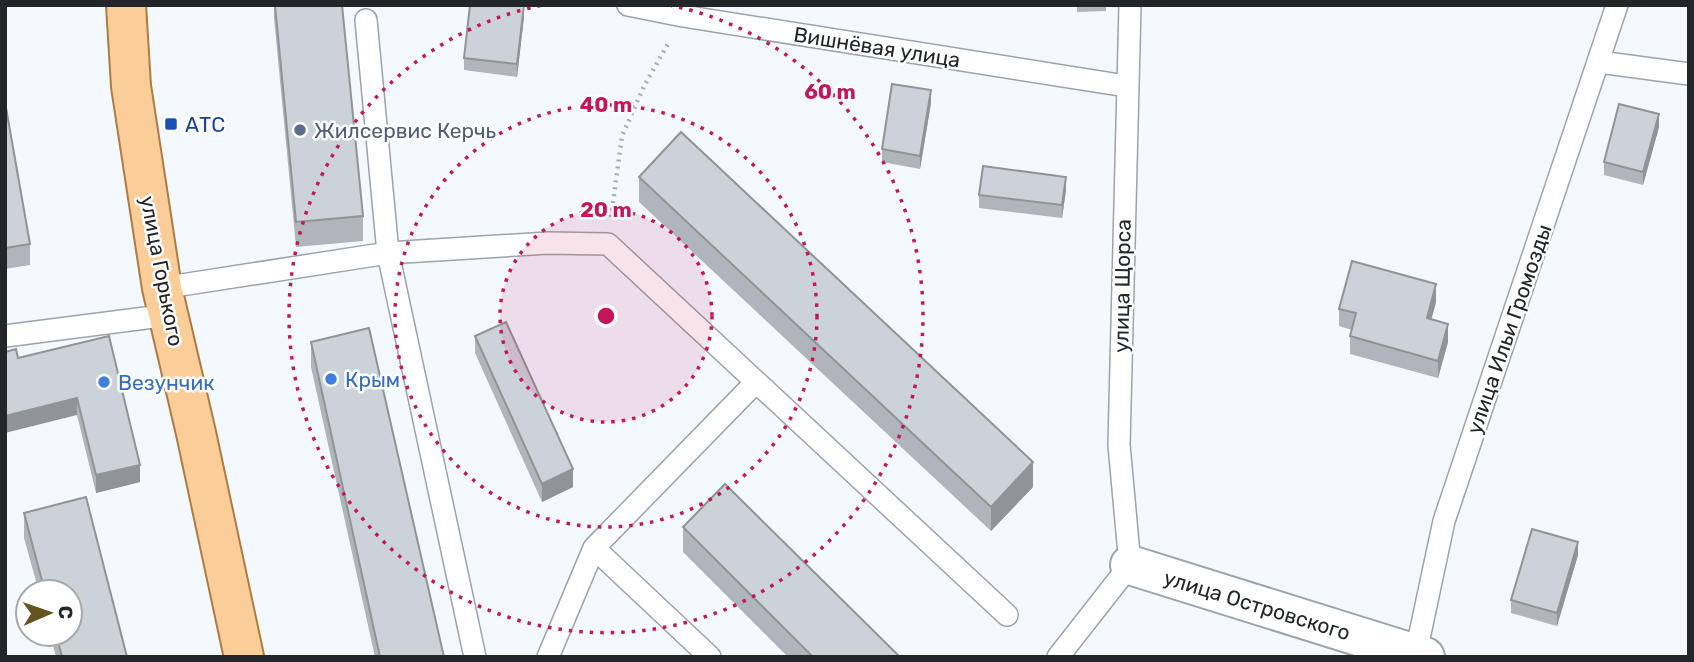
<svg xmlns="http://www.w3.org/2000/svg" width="1694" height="662" font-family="Rubik,sans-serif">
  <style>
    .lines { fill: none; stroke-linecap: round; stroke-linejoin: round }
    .lane-casing { stroke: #9ca3a9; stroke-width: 24 }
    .street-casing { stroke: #9ca3a9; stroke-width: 42 }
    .primary-casing { stroke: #ac7c45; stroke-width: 42 }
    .path { stroke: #a9aeb2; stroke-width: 4.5; stroke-dasharray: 2 5; stroke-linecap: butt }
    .lane { stroke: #fff; stroke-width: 21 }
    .street { stroke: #fff; stroke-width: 38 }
    .primary { stroke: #facd99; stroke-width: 38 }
    .wall { fill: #afb5bb }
    .shaded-wall { fill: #8e9498 }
    .building { fill: #cbd3d9; stroke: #8e9498; stroke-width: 2 }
    .ring { fill: none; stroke: #c2185b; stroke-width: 3.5; stroke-dasharray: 3.5 7 }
    .transit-dot { fill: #1a4fb4; stroke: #fff; stroke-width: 2.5 }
    .service-dot { fill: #5c6f8a; stroke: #fff; stroke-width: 2.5 }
    .shop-dot { fill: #3f7fe0; stroke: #fff; stroke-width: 2.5 }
    .labels { text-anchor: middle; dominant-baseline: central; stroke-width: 5; stroke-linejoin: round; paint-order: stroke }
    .street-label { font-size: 21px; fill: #232628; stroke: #fff }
    .transit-label { font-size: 21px; fill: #164399; stroke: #fff; text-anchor: start }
    .service-label { font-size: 21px; fill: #4e5e75; stroke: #fff; text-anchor: start }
    .shop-label { font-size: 21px; fill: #366cbe; stroke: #fff; text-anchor: start }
    .centre { fill: #c2185b; stroke: #fff; stroke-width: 3.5 }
    .ring-label { font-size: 21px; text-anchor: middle; font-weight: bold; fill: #c2185b; stroke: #fff; stroke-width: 5; stroke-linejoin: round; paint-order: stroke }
  </style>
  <rect width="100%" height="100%" fill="#f3f9fe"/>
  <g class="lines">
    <defs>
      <path id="lane" d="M628,5L683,16L1126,86
        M1599,62L1689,74
        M162,288L388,253L366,20
        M5,336L169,315
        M475,657L388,253L548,243L608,244L1007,615
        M548,657L594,548
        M710,657L594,548L756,382
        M1058,657L1130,565L1119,445L1130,5
        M1415,657L1444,521L1617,5"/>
      <path id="street" d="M1130,565L1425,657"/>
      <path id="primary" d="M126,5L131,86L162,288L196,433L244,657"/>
    </defs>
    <use href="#lane" class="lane-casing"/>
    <use href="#street" class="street-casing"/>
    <use href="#primary" class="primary-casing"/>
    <path class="path" d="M611,217L622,136L644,86L669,42"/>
    <use href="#lane" class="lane"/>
    <use href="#street" class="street"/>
    <use href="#primary" class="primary"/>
  </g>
  <path class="wall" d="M274,5H342L363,216V241L296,247L274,18Z
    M1077,5H1106V11L1077,12Z
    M524,17L517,77L464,70V58Z
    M5,102L30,244V265L5,269Z
    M931,103L920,169L882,162V149Z
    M1659,127L1643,185L1604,175V162Z
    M639,177L1033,487L991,531L639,202Z
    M1066,190L1062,218L979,208V195Z
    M1436,302L1431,320L1448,342L1438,378L1350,354V336L1352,330L1339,326V309Z
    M109,336L140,482L96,493L77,415L18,358Z
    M475,336L573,487L542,502L475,353Z
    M311,342L444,657H375L311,367Z
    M24,513L127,657H56L50,634H70V592H39L24,538Z
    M683,527L900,657H788L683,552Z
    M1578,555L1557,626L1511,613V600Z"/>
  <path class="shaded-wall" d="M524,5V17L517,77V64Z
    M931,90V103L920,169V156Z
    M1659,114V127L1643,185V172Z
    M1066,177V190L1062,218V205Z
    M1436,284V302L1427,336V318Z
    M1448,324V342L1438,378V361Z
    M77,398V415L5,433V416Z
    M1033,462V487L991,531V507Z
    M140,465V482L96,493V475Z
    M573,469V487L542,502V484Z
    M1578,542V555L1557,626V613Z"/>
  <path class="building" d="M275,5H342L363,216L296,222Z
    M470,5H524L517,64L464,58Z
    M892,84L931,90L920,156L882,149Z
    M5,102L30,244L5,248Z
    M1619,104L1659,114L1643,172L1604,162Z
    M681,132L1033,462L991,507L639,177Z
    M983,166L1066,177L1062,205L979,195Z
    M1352,261L1436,284L1427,318L1448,324L1438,361L1350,336L1356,313L1339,309Z
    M506,322L573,469L542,484L475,336Z
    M369,328L444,657H380L311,342Z
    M109,336L140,465L96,475L77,398L5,416V352L16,349L18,358Z
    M725,484L900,657H813L683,527Z
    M86,497L127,657H62L56,634H70V592H45L24,513Z
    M1532,529L1578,542L1557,613L1511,600Z"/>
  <circle cx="606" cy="316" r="106" fill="#c2185b" fill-opacity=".12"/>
  <g class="ring">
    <circle cx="606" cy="316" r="106"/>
    <circle cx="606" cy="316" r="211"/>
    <path d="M669 5A317 317 0 1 1 543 5"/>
  </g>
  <rect class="transit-dot" x="164" y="117" width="14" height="14" rx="3.5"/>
  <circle class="service-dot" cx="300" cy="130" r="7"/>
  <g class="shop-dot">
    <circle cx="331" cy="379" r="7"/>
    <circle cx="104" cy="382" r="7"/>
  </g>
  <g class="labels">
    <g class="street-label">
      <text transform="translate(877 47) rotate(9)">Вишнёвая улица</text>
      <text transform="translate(162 271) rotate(79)">улица Горького</text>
      <text transform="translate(1122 286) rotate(-89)">улица Щорса</text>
      <text transform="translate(1509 329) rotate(-71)">улица Ильи Громозды</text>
      <text transform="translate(1257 605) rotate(17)">улица Островского</text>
    </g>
    <g class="transit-label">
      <text x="185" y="124">АТС</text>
    </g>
    <g class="service-label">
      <text x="314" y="130">Жилсервис Керчь</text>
    </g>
    <g class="shop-label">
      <text x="345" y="379">Крым</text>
      <text x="118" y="382">Везунчик</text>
    </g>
  </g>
  <circle cx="606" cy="316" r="10" class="centre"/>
  <g class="ring-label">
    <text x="830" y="99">60 m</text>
    <text x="606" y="112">40 m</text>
    <text x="606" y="217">20 m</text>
  </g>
  <rect width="1694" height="662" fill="none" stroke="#232628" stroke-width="14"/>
  <g transform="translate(49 613) rotate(88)"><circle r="33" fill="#ffffff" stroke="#a7a8a9" stroke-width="2"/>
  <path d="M0-5L12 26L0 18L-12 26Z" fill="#645421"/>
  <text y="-10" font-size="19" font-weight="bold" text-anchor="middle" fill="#232628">С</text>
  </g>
</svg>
